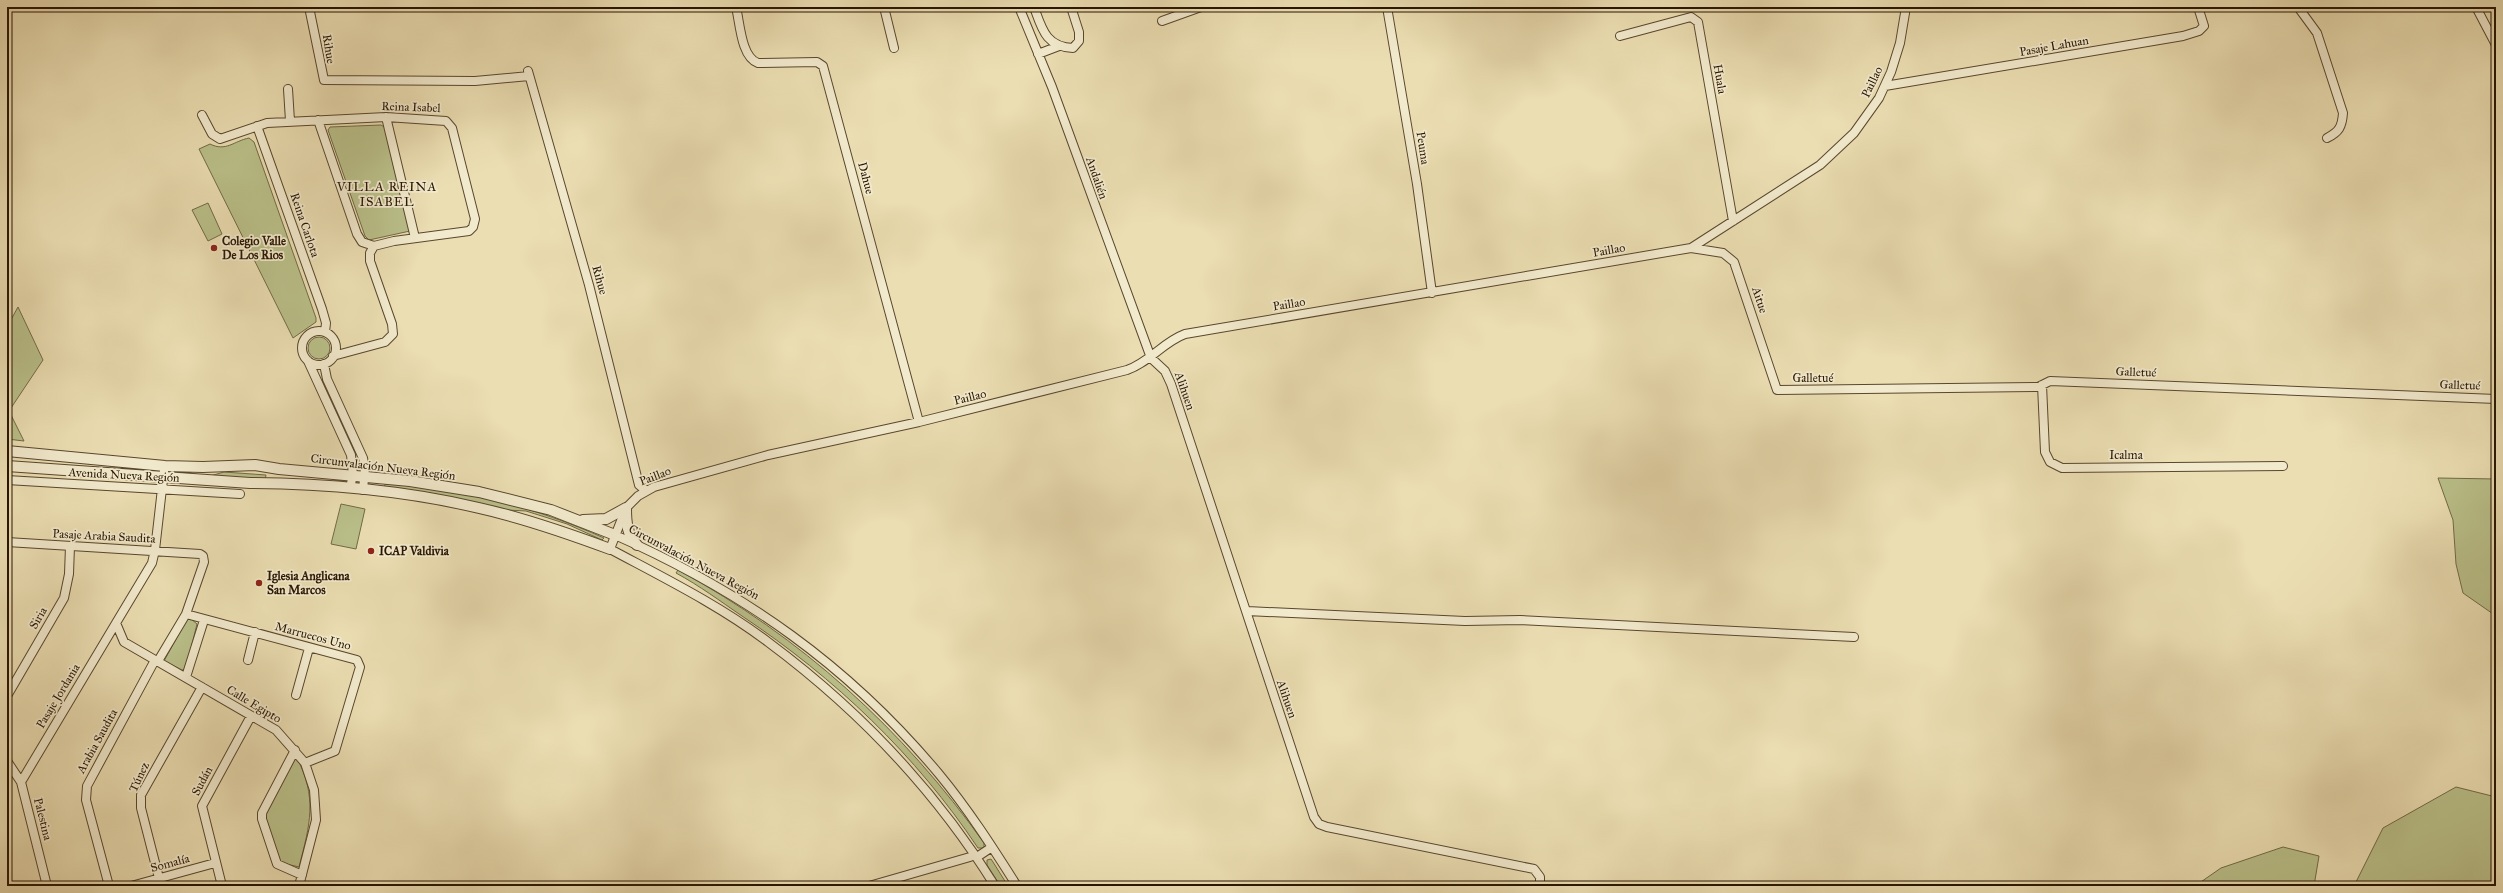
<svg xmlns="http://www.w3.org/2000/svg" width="2503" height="893" font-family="'IM FELL Great Primer',serif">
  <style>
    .green { fill: #bac08a; stroke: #716a46 }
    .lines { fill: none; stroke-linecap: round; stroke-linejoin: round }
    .minor-casing { stroke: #59472e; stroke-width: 10 }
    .tertiary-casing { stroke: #59472e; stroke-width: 12 }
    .minor { stroke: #f2eacd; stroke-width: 8 }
    .tertiary { stroke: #f2eacd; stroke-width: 10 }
    .poi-dot { fill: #8f2418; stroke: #f2eacd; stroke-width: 1.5 }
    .labels { text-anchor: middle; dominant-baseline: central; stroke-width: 3.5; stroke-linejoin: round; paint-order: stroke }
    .street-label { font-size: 12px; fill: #281502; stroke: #f2eacd }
    .poi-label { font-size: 12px; font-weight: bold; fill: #281502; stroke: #f2eacd; text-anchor: start }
    .neighbourhood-label { font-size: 13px; letter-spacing: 1px; fill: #281502; stroke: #f2eacd }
  </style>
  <rect width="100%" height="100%" fill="#ebdeb2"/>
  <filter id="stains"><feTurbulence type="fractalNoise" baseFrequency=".005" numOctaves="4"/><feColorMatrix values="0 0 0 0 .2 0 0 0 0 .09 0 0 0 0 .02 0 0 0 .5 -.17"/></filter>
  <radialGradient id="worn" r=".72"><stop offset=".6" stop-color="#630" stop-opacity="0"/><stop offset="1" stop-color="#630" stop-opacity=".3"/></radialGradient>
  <path class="green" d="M381,125L386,128L410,231L369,240L365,236L328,130L330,127Z
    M249,138L254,142L316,318V322L293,338L199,149L210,144C226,152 234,141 249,138Z
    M208,203L222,234L208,241L192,210Z
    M18,307L43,360L11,408L10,413L24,441L7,439V327Z
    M308 348a11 11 0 1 1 22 0a11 11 0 1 1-22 0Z
    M224,472L266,475L265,480L210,476Z
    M2438,478L2496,479V616L2463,593L2456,564L2453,520Z
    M386,483C461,487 537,508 604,538L602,540L567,524L526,511L507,510L464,500L384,487Z
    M341,504L365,509L356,549L331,544Z
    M678,570C801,637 903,729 984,843V848H978C916,755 835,678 742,616C720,601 700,586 676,573Z
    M190,618L197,624L186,669L182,670L164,661L187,619Z
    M296,756C318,798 310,824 299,867L278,862L265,822V813Z
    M2456,787L2496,797V886H2354L2383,828Z
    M2283,847L2319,856L2314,886H2195L2221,868Z
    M991,859L993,862L1008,886H1000L987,865V860Z"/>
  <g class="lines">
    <defs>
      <path id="minor" d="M309,7L324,80L475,81L529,76
        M736,7C740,23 741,57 758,63L817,62L823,66L919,422
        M884,7L894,48
        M1019,7L1052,87L1151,358L1165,371L1171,384L1314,817L1319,824L1327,827L1534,869L1540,877V886
        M1034,7C1042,29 1046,47 1073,48L1079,41V32L1071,7
        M1387,7L1417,184L1432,293
        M2298,7L2317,33L2343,113C2342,127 2339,132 2327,138
        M2476,7L2496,45
        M1162,21L1201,7
        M1620,36L1691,17L1698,22L1733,221
        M1038,54L1059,46
        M528,71L589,285L639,485L646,491
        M1885,86L2183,36L2199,31L2204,26L2198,7
        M288,89L290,121
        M202,115L212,134L220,139L267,123L386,117L446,121L452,128L475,219L473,227L469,231L394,241L374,246
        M386,117L415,238
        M318,120L357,234L362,242L374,246
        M257,126L322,309L326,323L325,332
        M1691,248L1723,253L1734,262L1777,390L2038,387L2050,381L2496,399
        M302 348a17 17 0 1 1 34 0a17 17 0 1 1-34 0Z
        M333,356L385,342L393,334L392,324L370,261V253L374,246
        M308,361L351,455L353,475L350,488
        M324,364L327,379L363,458L365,468L363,490
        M2042,385L2045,452L2050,462L2062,468L2283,466
        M164,471L155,550L152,563L116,623L124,642L276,730L305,763L314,790L316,820L299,886
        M7,480L240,494
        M615,535C744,592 849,666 939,774C968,809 993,848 1017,886
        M7,542L200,554L203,556L204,562L186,614L158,661
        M1247,611L1465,621L1520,620L1854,637
        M186,614L357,660L360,667L335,751L305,763
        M248,660L255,632
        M186,677L204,620
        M296,695L309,648
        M7,696L64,598L69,574L70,546
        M295,750L262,813V819L277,864L302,875
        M7,761L21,782L47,886
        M21,782L116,623
        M977,857L992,847
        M109,886L86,800L87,786L155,660
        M131,886L215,863
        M161,886L141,808V795L202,687
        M222,886L202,806L251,716
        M869,886L970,857
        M995,886C936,791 858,709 768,642C719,605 664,578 610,549L626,508L638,496L654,487L768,455L919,422L1127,370C1150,362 1163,342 1185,334L1691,248L1820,165L1854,133L1879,98L1891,72L1900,43L1906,7"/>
      <path id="tertiary" d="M7,451L165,466L203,467L255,465L279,469L410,481L479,492L551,510L615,535
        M7,466L250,483C323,483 409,491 479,508C524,518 567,533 610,549
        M583,520L606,519L626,508C626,522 627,535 637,545"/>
    </defs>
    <use href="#minor" class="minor-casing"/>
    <use href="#tertiary" class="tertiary-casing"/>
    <use href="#minor" class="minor"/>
    <use href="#tertiary" class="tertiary"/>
  </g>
  <g class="poi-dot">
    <circle cx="214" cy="248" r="4"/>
    <circle cx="371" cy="551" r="4"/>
    <circle cx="259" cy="583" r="4"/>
  </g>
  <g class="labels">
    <g class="street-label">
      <text transform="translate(2054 46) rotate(-10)">Pasaje Lahuan</text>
      <text transform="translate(329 49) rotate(81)">Rihue</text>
      <text transform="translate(1720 79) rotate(80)">Huala</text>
      <text transform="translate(1872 82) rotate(-64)">Paillao</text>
      <text transform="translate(411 107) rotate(2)">Reina Isabel</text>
      <text transform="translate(1423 148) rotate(81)">Peuma</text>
      <text transform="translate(866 178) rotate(75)">Dahue</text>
      <text transform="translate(1097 178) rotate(71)">Andalién</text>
      <text transform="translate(305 225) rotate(71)">Reina Carlota</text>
      <text transform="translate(1609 250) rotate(-10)">Paillao</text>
      <text transform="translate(600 280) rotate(75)">Rihue</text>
      <text transform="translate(1760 300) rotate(72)">Aitue</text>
      <text transform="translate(1289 304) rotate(-9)">Paillao</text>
      <text transform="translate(2136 372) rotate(2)">Galletué</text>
      <text x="1813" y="378">Galletué</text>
      <text transform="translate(2460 385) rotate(2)">Galletué</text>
      <text transform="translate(1185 391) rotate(71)">Alihuen</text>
      <text transform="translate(970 397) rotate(-14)">Paillao</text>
      <text x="2126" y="455">Icalma</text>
      <text transform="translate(383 467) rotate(7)">Circunvalación Nueva Región</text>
      <text transform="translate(124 475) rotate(3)">Avenida Nueva Región</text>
      <text transform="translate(655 476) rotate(-21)">Paillao</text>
      <text transform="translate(104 536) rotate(3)">Pasaje Arabia Saudita</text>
      <text transform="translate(694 562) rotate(28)">Circunvalación Nueva Región</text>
      <text transform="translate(38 618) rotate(-60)">Siria</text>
      <text transform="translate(313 636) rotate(15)">Marruecos Uno</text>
      <text transform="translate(58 696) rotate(-59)">Pasaje Jordania</text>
      <text transform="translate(1287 699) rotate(71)">Alihuen</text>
      <text transform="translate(254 704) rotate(31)">Calle Egipto</text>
      <text transform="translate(97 741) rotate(-61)">Arabia Saudita</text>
      <text transform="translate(139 777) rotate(-65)">Túnez</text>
      <text transform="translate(202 781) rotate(-62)">Sudán</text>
      <text transform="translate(43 819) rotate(76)">Palestina</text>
      <text transform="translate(170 863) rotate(-15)">Somalía</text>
    </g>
    <g class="poi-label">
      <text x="222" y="241">Colegio Valle<tspan x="222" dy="14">De Los Rios</tspan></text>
      <text x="379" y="551">ICAP Valdivia</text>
      <text x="267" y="576">Iglesia Anglicana<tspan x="267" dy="14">San Marcos</tspan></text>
    </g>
    <g class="neighbourhood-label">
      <text x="387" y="187">VILLA REINA<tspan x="387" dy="15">ISABEL</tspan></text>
    </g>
  </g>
  <rect width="2503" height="893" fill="none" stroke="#ebdeb2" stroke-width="24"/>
  <rect x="8" y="8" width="2487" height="877" fill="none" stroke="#281502" stroke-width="2"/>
  <rect x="12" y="12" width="2479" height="869" fill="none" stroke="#281502"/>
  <rect width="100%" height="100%" filter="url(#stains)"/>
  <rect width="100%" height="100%" fill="url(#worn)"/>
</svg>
